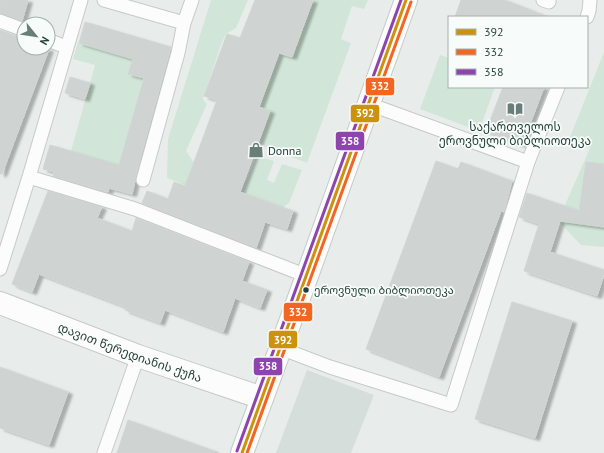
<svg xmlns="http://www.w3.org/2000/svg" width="604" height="453" font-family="'PT Sans','Noto Sans Georgian',sans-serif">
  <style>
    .built { fill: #d6dedb }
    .green { fill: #d1e6d8 }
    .building { fill: #cfd4d2; stroke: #d1d6d4; filter: url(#shadow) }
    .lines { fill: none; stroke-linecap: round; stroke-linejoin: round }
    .service-casing { stroke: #c5cac8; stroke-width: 15 }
    .tertiary-casing { stroke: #c5cac8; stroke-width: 24 }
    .secondary-casing { stroke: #c3cbc8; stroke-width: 24 }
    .service { stroke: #fcfcfc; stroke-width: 13 }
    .tertiary { stroke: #fcfcfc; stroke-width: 22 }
    .secondary { stroke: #fcfcfc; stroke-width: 22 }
    .bus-1-casing { stroke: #f7fbf9; stroke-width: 6 }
    .bus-2-casing { stroke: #f7fbf9; stroke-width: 6 }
    .bus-3-casing { stroke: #f7fbf9; stroke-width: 6 }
    .bus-1 { stroke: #cd920c; stroke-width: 3 }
    .bus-2 { stroke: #f26522; stroke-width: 3 }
    .bus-3 { stroke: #8e44ad; stroke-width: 3 }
    .bus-dot { fill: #24423a; stroke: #f7fbf9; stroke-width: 1.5 }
    .labels { text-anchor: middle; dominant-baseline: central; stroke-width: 3.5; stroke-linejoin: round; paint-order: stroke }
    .bus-label { font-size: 11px; fill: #24423a; stroke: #f7fbf9; text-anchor: start }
    .poi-label { font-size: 12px; fill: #24423a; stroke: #f7fbf9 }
    .street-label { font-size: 12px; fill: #24423a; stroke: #f7fbf9 }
    .line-badge { stroke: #f7fbf9; stroke-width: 1.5 }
    .badge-label { font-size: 11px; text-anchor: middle; font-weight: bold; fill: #fff }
  </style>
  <defs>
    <filter id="shadow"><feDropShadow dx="4.5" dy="2.5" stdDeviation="1" flood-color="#0004"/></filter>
  </defs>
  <rect width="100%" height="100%" fill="#e8edeb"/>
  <path class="built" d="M307,370L374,395L351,453H276Z"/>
  <path class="green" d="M211,0H248L236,28L226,34L222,42L203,98L204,101L207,104L186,151L195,164L246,181L257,156L274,161L267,180L274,183L282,164L302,170L289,203L283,207L255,197L251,210L167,178L168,139Z
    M313,0H368L364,9L352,6L341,39L351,43L307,163L266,147L259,142L270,111L259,107L279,53L292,57Z
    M78,42L111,52L133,57L129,74L144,78L119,165L71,151L95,65L73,59Z
    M604,52V247L581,245L558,221L590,148L568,142Z
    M440,55L449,58V87H495L479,131L420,109Z"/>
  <path class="building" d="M0,0H28L22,21L0,13Z
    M255,0H313L292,57L279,53L259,107L270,111L240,192L293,211L287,229L265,222L256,248L142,203L147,191L168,199L174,182L185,186L217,100L204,96L227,34L240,38Z
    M461,0H505L546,16V17H455Z
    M85,22L171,47L141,156L132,194L109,188L108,192L53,176L55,172L43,169L50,145L119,165L144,78L128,74L133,59L79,43Z
    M0,30L24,39V48L49,49L2,174H0Z
    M70,77L90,83L85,99L65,93Z
    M503,87H544L522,145L486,131Z
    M436,161L458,169L461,162L512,181L504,212L501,211L439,377L366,349Z
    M586,162L604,164V227L560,221L550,252L604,270V275L597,296L524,271L539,224L519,217L527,193L579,211Z
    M48,191L102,207L97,218L132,231L136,218L249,262L242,281L267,290L260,308L235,298L223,332L165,310L160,323L125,310L126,307L39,274L32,292L12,284Z
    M512,302L572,321L535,438L475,419Z
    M0,367L68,392L49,445L0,428Z
    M128,420L214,451V453H117Z"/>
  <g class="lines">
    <defs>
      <path id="service" d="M104,0L184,23L192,0
        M543,0L549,2V0
        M587,17L589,11L590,0
        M0,21L24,30
        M48,40L66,47
        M369,104L528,162L558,87
        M29,177L81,0
        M143,180L178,53L184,23
        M0,269L29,177L135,209L307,276
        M280,348L330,367L451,405L528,162
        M104,453L138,356"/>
      <g id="tertiary">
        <path id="s1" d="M0,303L138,356L262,398"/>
      </g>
      <path id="secondary" d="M242,453L307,276L406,0"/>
    </defs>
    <use href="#service" class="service-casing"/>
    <use href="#tertiary" class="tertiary-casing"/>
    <use href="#secondary" class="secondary-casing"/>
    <use href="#service" class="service"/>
    <use href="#tertiary" class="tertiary"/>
    <use href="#secondary" class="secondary"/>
    <defs>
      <path id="bus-1" d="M242,453L406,0"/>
      <path id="bus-2" d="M247,453L411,2"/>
      <path id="bus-3" d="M237,451L401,0"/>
    </defs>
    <use href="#bus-1" class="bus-1-casing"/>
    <use href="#bus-2" class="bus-2-casing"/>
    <use href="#bus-3" class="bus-3-casing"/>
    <use href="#bus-1" class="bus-1"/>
    <use href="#bus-2" class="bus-2"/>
    <use href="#bus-3" class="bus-3"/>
  </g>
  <defs>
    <symbol id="library-bare" viewBox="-9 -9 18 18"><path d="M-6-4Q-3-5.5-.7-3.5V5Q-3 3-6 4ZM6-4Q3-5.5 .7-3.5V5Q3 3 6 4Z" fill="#697e78" stroke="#f7fbf9" stroke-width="2.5" paint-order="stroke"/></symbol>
    <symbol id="shop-bare" viewBox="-9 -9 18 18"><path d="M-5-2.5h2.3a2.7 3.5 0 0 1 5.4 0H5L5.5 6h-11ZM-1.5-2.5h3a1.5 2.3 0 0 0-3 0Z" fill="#697e78" stroke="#f7fbf9" stroke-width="2.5" paint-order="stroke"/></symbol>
  </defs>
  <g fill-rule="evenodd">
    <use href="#library-bare" x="504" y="98" width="22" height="22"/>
    <use href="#shop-bare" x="245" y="139" width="22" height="22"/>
  </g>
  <circle class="bus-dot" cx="306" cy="290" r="3.5"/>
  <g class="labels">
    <g class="bus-label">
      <text x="314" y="290">ეროვნული ბიბლიოთეკა</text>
    </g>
    <g class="poi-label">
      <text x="515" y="126">საქართველოს<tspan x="515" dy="14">ეროვნული ბიბლიოთეკა</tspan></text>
      <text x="268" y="150" text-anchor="start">Donna</text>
    </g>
    <g class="street-label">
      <text stroke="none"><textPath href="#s1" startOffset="139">დავით წერედიანის ქუჩა</textPath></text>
    </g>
  </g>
  <g class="line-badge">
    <rect x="365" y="77" width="30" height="19" rx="4" fill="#f26522"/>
    <rect x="350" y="104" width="30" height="19" rx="4" fill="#cd920c"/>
    <rect x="335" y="131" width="30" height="20" rx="4" fill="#8e44ad"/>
    <rect x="283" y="302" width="30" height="20" rx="4" fill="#f26522"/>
    <rect x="268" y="330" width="30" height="19" rx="4" fill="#cd920c"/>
    <rect x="253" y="357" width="30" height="19" rx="4" fill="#8e44ad"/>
  </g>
  <g class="badge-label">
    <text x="380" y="90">332</text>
    <text x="365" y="117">392</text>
    <text x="350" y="145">358</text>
    <text x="298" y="316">332</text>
    <text x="283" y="344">392</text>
    <text x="268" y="370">358</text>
  </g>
  <rect x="448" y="16" width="140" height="72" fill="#f7fbf9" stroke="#a3b1ad"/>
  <rect x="456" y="29" width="20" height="6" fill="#cd920c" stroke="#a3b1ad"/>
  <text x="484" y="36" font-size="12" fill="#24423a">392</text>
  <rect x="456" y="49" width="20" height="6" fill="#f26522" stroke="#a3b1ad"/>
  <text x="484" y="56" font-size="12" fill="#24423a">332</text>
  <rect x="456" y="69" width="20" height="6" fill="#8e44ad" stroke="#a3b1ad"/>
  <text x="484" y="76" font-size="12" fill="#24423a">358</text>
  <g transform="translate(36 36) rotate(120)"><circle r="19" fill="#f7fbf9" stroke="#a3b1ad"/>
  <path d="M0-3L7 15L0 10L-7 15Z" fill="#697e78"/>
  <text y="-6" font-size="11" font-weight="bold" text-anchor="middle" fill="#24423a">N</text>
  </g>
</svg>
